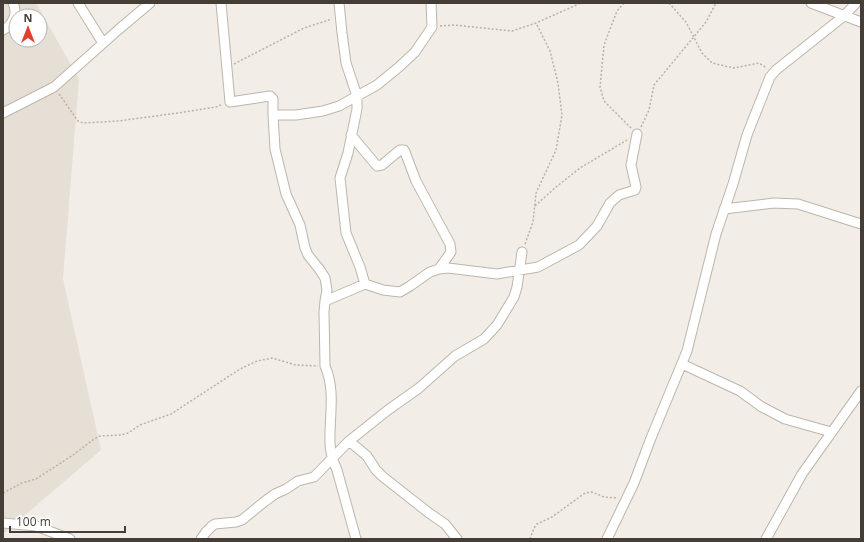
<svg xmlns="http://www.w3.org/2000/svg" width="864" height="542" font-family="'Open Sans',sans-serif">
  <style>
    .residential { fill: #e5dfd6; fill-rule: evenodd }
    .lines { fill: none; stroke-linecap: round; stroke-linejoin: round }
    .minor-casing { stroke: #bcb5ab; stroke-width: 11 }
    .path { stroke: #bcb09d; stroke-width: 1.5; stroke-dasharray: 2 2; stroke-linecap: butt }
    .minor { stroke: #fff; stroke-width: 9 }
  </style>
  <rect width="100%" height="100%" fill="#f2eee7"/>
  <path class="residential" d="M3,3H36L79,79L63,279L101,450L3,534ZM16,16H40V40H16Z"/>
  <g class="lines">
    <defs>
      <path id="minor" d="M78,3L103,43
        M221,3L230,102L270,96L273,99V115H296L323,111L339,106L377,85L399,67L415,52L432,27L431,3
        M339,3L342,33L346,63L357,96V109L348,153L340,178L346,233L360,267L365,284L325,301L324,312L325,366C336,391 329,417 330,443C330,452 333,461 337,470L356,539
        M811,3L861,22
        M3,30C13,25 18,13 13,3
        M3,113L54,87L118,30L150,3
        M273,115L275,149L286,194L300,225L305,248L308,255L320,270L325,278L327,290L325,301
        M351,135L377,166L382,165L400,150H404L405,152L416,181L450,244L451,252L439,269
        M724,209L774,203L798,204L861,224
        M365,284L383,290L400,292L410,286L430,272L439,269L448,268L497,274L538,267L579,245L597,226L610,203L619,195L635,190L636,187L631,165L637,134
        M682,364L740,391L762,407L785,419L831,432
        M349,441L367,456L376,470L382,476L429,513L445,524L457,539
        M3,523L36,526L70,539
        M201,539L206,532L212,526L215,524L236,522L242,520L264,502L275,494L286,489L298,481L314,477L349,441L388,410L419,388L455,356L484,339L497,325L514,297L517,287L522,252
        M607,539L634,483L651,438L687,351L716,234L733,184L747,135L770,77L776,70L844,16L856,3
        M766,539L802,474L861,391"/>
    </defs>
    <use href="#minor" class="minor-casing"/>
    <path class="path" d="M624,3L617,11L604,45L600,87L604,101L632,129
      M669,3L686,22L702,53L712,63L734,68L759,63L767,68
      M440,26L454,25L512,31L536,23L581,3
      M234,64L304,28L332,19
      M59,94L78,121L83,123L118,121L178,113L216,107L223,104
      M641,127L649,110L654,85L706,22L716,3
      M535,206L556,187L580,168L627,140
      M525,244L533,222L536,193L556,150L562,115L558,83L550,51L536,23
      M3,493L22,483L36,479L73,455L94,439L100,436L121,435L128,433L140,425L171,414L240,369L257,361L272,358L296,365L318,366
      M530,539L534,528L537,524L552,517L585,493L592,492L604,497L618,498"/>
    <use href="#minor" class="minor"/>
  </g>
  <rect width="864" height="542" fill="none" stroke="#443e37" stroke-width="8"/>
  <g transform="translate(28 28)"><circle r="19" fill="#ffffff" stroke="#b4b2af"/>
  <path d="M0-3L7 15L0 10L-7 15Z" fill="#e43f2c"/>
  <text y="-6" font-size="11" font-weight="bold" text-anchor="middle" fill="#443e37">N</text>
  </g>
  <path d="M10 526v6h115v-6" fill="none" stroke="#443e37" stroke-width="2"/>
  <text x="16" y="526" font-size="12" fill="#443e37" stroke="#ffffff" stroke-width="3" paint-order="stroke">100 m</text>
</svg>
